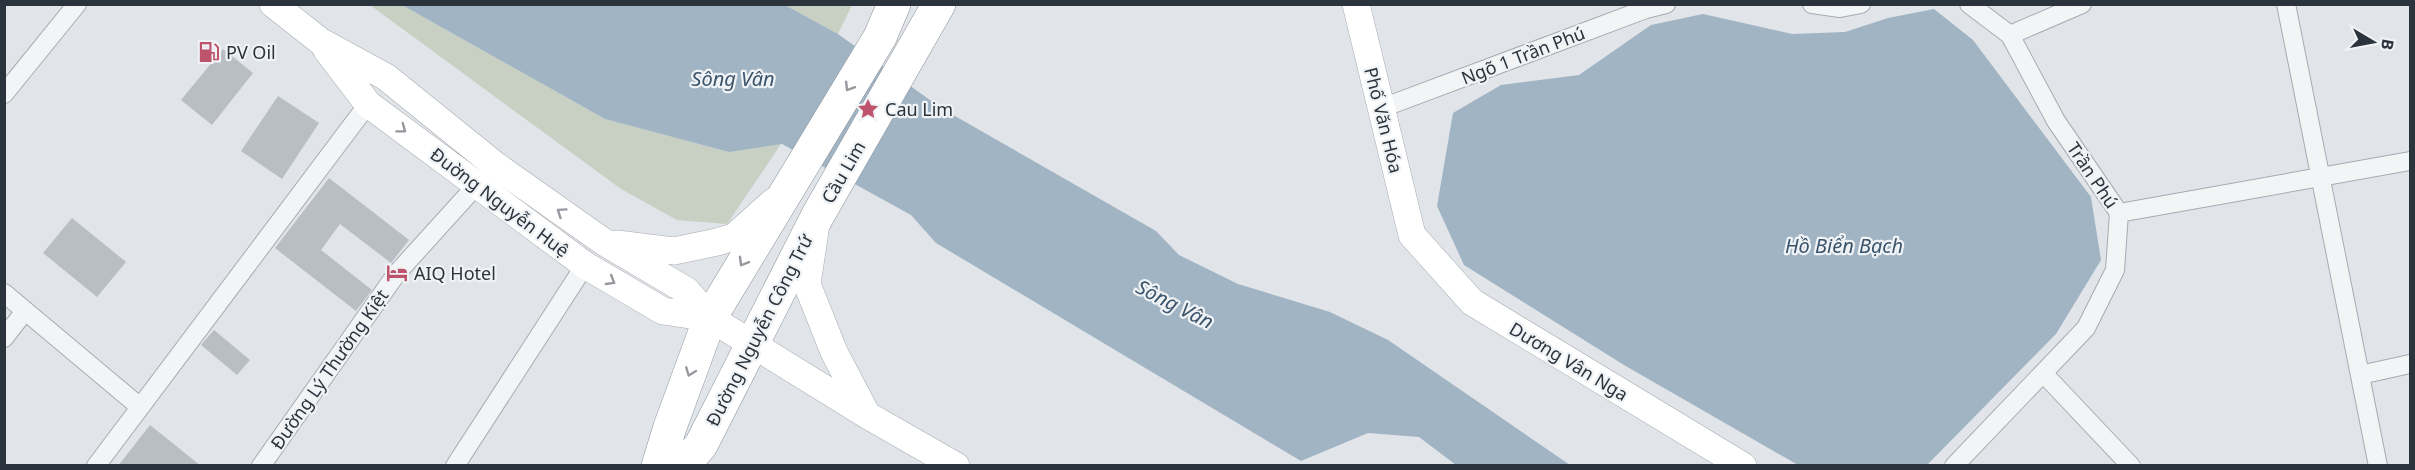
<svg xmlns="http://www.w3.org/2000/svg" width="2415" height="470" font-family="'Noto Sans',sans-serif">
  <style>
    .green { fill: #c7d0c3 }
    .water { fill: #a0b4c3 }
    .building { fill: #b8bec4 }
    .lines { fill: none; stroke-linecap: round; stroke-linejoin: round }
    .street-casing { stroke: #a7abb1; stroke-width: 20 }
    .secondary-casing { stroke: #a7abb1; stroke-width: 28 }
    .highway-casing { stroke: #8a929c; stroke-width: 34 }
    .street { stroke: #f3f4f6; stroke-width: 18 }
    .secondary { stroke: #fff; stroke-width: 27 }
    .highway { stroke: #fff; stroke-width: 33 }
    .oneway { stroke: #95999e }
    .labels { text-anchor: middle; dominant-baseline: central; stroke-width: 4.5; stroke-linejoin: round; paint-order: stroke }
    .poi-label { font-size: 18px; fill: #2b333d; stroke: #f0f3f5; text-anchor: start }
    .street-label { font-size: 18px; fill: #2b333d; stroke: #f0f3f5 }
    .water-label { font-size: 20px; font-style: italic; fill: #3a546c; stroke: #f0f3f5 }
  </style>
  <rect width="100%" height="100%" fill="#e1e4e8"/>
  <path class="green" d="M370,5H402L605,119L729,152L781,144L727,224L677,220L621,189Z
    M785,5H852L838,34Z"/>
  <path class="water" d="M402,5H785L838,34L941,108L1156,231L1179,255L1238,284L1330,312L1388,340L1570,465H1456L1419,437L1368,433L1301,461L936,243L911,215L782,144L729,152L605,119Z
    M1934,9L1973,40L2091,197L2101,260L2056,334L1927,465H1798L1624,365L1464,265L1437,206L1453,113L1501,85L1579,75L1651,25L1703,14L1792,34L1845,32L1888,18Z"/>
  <path class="building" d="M223,49L253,73L212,125L181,100Z
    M278,96L319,123L282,179L241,151Z
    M329,178L409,240L391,263L340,224L321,250L372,290L356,311L275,248Z
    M72,218L126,262L97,297L43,253Z
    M214,330L250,360L237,375L201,345Z
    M150,425L201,466H118Z"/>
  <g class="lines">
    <defs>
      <path id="street" d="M1812,4L1840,8L1861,4
        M2286,4L2378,466
        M2010,35L2082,4
        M4,94L77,4
        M1382,108L1646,9L1666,4
        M2119,213L2410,161
        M4,293L140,407
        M4,338L25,311
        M2043,373L2131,466
        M2360,375L2410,364
        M96,466L368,104
        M261,466L397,273L483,178
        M455,466L585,265
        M1954,466L2086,328L2115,270L2119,213L2056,121L2010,35L1969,4"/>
      <path id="secondary" d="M273,4L320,41L386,77L495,165L604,242L687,291L710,318L867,415L956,466
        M1356,4L1412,235L1472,302L1743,466
        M326,49L368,104L585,265L663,311L710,318
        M815,231L807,284L834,352L866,413
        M617,244L674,251L717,242L734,237L773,202"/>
      <path id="highway" d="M658,466L670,427L710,318L880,37L894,4
        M683,466L701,445L818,215L939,4"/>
    </defs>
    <use href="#street" class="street-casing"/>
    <use href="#secondary" class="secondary-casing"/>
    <use href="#highway" class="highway-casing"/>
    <use href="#street" class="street"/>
    <use href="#secondary" class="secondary"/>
    <use href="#highway" class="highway"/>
  </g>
  <defs><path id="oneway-chevron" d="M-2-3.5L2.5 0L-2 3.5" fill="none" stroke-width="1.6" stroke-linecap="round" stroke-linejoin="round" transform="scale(1.5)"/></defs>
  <g class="oneway">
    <use href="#oneway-chevron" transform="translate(849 87) rotate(122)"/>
    <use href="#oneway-chevron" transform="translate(402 129) rotate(37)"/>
    <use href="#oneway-chevron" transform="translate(561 212) rotate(-145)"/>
    <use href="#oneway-chevron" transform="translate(743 262) rotate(120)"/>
    <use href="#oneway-chevron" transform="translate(611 281) rotate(31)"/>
    <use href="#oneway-chevron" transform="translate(690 372) rotate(111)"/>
  </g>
  <defs>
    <symbol id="fuel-bare" viewBox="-9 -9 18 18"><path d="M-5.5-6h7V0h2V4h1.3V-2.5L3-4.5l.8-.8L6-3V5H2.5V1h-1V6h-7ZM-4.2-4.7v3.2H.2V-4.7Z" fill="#be546c" stroke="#f0f3f5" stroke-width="2.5" paint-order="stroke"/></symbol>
    <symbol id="sight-bare" viewBox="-9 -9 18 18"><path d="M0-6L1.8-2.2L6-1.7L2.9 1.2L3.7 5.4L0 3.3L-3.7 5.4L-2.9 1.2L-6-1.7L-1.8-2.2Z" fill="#be546c" stroke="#f0f3f5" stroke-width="2.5" paint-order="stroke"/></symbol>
    <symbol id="hotel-bare" viewBox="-9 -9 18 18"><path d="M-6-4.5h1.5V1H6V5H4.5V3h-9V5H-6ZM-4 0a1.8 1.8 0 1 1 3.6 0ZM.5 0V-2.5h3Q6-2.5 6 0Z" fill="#be546c" stroke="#f0f3f5" stroke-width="2.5" paint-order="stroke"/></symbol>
  </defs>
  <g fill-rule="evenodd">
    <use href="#fuel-bare" x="194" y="37" width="30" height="30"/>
    <use href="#sight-bare" x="853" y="94" width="30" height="30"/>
    <use href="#hotel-bare" x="382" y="258" width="30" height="30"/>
  </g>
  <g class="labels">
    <g class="poi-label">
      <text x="226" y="52">PV Oil</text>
      <text x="885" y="109">Cau Lim</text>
      <text x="414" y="273">AIQ Hotel</text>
    </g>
    <g class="street-label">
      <text transform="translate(1523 55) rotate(-21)">Ngõ 1 Trần Phú</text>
      <text transform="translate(1384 120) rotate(76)">Phố Văn Hóa</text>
      <text transform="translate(843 172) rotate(-60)">Cầu Lim</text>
      <text transform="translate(2093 175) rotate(56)">Trần Phú</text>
      <text transform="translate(500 202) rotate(37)">Đuờng Nguyễn Huệ</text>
      <text transform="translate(759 330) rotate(-63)">Đường Nguyễn Công Trứ</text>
      <text transform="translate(1569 361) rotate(31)">Dương Vân Nga</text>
      <text transform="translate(329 369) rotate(-55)">Đường Lý Thường Kiệt</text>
    </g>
    <g class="water-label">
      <text x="733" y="78">Sông Vân</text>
      <text x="1844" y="245">Hồ Biển Bạch</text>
      <text transform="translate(1175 304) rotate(27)">Sông Vân</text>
    </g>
  </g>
  <rect width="2415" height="470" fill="none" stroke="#2b333d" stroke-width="12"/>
  <g transform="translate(2373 42) rotate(100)" stroke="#f0f3f5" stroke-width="4.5" paint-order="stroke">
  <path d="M0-4.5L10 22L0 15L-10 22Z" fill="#2b333d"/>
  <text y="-9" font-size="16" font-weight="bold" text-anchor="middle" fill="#2b333d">B</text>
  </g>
</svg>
